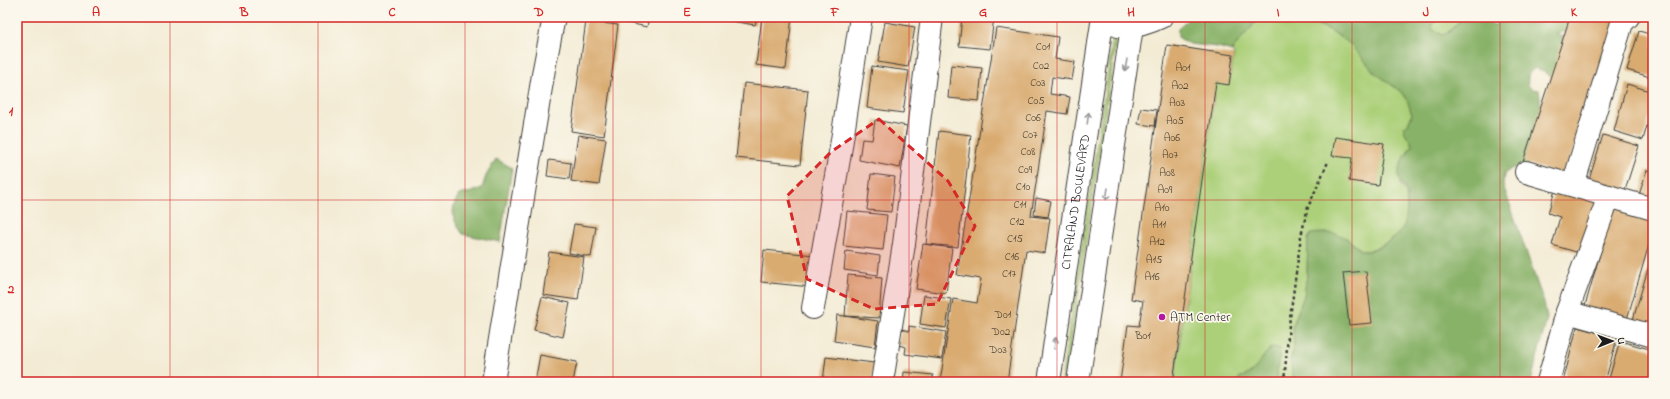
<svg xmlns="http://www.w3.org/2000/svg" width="1670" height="399" font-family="'Indie Flower',sans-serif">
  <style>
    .green { fill: #acd079; stroke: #64764a }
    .forest { fill: #89b269; stroke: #526742 }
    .building { fill: #d9ab71 }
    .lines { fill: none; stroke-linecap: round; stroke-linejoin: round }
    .minor-casing { stroke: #3c3b38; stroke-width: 24 }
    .path { stroke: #3c3b38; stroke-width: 2.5; stroke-dasharray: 3 3; stroke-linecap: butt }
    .minor { stroke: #fff; stroke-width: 22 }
    .oneway { stroke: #999 }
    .marked { fill: #d62828; fill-opacity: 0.2; stroke: #d62828; stroke-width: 3; stroke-dasharray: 8 5; stroke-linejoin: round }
    .grid { fill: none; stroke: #d62828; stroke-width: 1; stroke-opacity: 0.55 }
    .poi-dot { fill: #b5179e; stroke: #fbf7ec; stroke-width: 1.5 }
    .labels { text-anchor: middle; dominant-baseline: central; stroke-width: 3.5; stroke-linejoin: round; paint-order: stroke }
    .number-label { font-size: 11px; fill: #4b4031 }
    .street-label { font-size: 13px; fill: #1c1c1c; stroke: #fbf7ec }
    .poi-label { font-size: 13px; fill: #1c1c1c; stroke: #fbf7ec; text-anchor: start }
    .neatline { fill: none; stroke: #d62828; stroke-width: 1.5 }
    .grid-label { font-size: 13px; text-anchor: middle; font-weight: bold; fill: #d62828 }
  </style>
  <rect width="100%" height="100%" fill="#fbf7ec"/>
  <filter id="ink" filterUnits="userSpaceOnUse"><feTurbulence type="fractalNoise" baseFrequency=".025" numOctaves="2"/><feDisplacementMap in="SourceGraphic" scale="8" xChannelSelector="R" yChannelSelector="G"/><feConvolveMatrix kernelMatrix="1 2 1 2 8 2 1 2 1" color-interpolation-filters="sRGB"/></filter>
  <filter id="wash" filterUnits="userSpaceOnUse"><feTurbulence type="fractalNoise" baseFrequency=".012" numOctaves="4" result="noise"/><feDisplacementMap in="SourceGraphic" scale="16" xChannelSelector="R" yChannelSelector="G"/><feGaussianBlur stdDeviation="0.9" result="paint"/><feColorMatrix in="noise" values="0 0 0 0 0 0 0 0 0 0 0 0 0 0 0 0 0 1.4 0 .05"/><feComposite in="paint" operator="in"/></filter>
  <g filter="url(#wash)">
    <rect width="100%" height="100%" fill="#f3ebd4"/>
    <path class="green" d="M1258,17H1300L1328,29L1345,40L1400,91L1407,99L1412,115L1408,124L1404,127C1406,134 1410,139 1412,145L1401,164L1400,184L1406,192L1407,219L1404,230L1401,234L1388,242L1368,251H1363L1346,238L1311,234L1308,239L1307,275L1304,296L1293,325L1294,345L1290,361L1294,382H1276L1280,349L1270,348L1259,366L1237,382H1174L1216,83L1229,84L1234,54L1232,51C1240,37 1251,31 1258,17Z
      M1440,17H1463L1447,33L1442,35L1433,30L1431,25L1439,19Z
      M1113,39L1116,41L1065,382H1061Z"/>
    <path class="forest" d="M1190,17H1258C1251,31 1240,37 1232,51L1218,47L1189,44L1178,37V29Z
      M1300,17H1440L1439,19L1431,25L1433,30L1442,35L1448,33L1463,17H1486C1487,23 1490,24 1496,25L1498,20V17L1570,18L1571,23L1566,31L1556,33L1573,45L1556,74L1551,76L1536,68C1528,71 1527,77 1528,85L1532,89L1539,90L1541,107L1528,167L1512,168L1504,174L1503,185L1544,303L1547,318L1531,382H1294L1290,361L1294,345L1293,325L1304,296L1307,275L1308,239L1311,234C1323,233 1335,231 1346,238C1352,242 1359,252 1366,251C1371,251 1376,248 1380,246C1401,236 1406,230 1407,207C1407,202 1408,196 1406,191C1404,184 1397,183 1399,173C1400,163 1407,154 1412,145C1410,138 1404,135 1404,127L1408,124L1412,115L1407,99L1400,91L1374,72L1360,55L1345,40L1328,29Z
      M496,159L512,168L500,242L463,234C453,221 449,211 459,195L472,192L482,188L486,176Z
      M1275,347L1280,349L1276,382H1237L1240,377C1258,376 1261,351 1275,347Z"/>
    <g id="blocks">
      <path class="building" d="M625,17H649L647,27L624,22Z
        M726,17H757L755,25L725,20Z
        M762,17H792L786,69L756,65Z
        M962,17H994L990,49L959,46Z
        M1570,17H1617L1565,176L1523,162Z
        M586,21L618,25L604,136L571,131Z
        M885,22L915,27L908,67L878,62Z
        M996,28L1058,37L1055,59L1075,62L1072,80L1052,77L1050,94L1070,97L1067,114L1047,111L1031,216L1050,218L1045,253L1026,250L1007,382H940L953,299L977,303L981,279L957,275Z
        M1639,31L1653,35V78L1627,70Z
        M1167,45L1233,55L1229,85L1216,83L1173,382H1120L1128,325L1139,326L1143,301L1131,299Z
        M951,65L982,68L979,101L948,98Z
        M872,66L909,71L903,113L867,108Z
        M744,83L808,90L800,165L736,158Z
        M1627,84L1653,92V105L1643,140L1614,131Z
        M1141,108L1157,110L1155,126L1138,124Z
        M875,120L907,126L900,168L859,160L862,139L872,140Z
        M939,131L971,135L958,247L926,244Z
        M578,135L606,139L599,185L571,181Z
        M1603,135L1639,146L1624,193L1588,183Z
        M1335,137L1384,144L1378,185L1349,181L1352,158L1332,156Z
        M549,160L571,163L569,179L547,176Z
        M1647,170L1653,172V203L1638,198Z
        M871,174L895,177L891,212L867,210Z
        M1556,187L1599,199L1583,254L1552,245L1560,217L1548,213Z
        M1036,198L1051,201L1048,217L1034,215Z
        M1614,205L1653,217V231L1625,326L1583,313Z
        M847,211L887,215L883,250L843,246Z
        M574,224L596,227L591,257L569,253Z
        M923,244L952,248L946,293L916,289Z
        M764,250L814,255L811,287L761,282Z
        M846,251L880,256L878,275L844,270Z
        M549,252L584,257L578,300L543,295Z
        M1653,252V329L1632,323Z
        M1366,271L1372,323L1349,325L1343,273Z
        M848,275L882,278L879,318L845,316Z
        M924,295L951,299L946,328L920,324Z
        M542,297L570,303L563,337L534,330Z
        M837,315L878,321L875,347L834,341Z
        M909,326L946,332L942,359L905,354L906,347L898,345L901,329L909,331Z
        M1577,327L1617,338L1605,382H1563Z
        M1620,341L1653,350V370L1650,382H1608Z
        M540,355L577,362L573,382H535Z
        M826,357L874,363L872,382H823Z
        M904,372L933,375L932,382H903Z"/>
    </g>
  </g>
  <g filter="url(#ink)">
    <use href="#blocks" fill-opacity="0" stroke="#3c3b38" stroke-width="1"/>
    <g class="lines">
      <defs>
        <g id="minor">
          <path d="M1118,26C1134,28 1147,24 1161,17"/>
          <path d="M1526,172L1653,209"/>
          <path d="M1573,185L1622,23L1628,17"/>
          <path d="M813,308L840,153L861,17"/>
          <path d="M1567,312L1653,336"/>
          <path d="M493,382L544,69L554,17"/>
          <path d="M882,382L904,244L932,17"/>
          <path id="s1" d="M1049,382L1102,23"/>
          <path d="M1078,382L1132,27"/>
          <path d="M1548,382L1567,312L1609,196"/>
        </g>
      </defs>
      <use href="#minor" class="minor-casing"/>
      <path class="path" d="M1284,382L1289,325L1301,236L1308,207L1328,162"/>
      <use href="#minor" class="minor"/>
    </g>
    <defs><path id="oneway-shaft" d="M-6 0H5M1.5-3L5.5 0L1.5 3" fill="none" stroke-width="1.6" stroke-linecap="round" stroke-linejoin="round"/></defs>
    <g class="oneway">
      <use href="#oneway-shaft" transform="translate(1126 65) rotate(99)"/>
      <use href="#oneway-shaft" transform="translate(1088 118) rotate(-82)"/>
      <use href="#oneway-shaft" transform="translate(1107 194) rotate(99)"/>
      <use href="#oneway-shaft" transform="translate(1055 343) rotate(-82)"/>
    </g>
  </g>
  <path class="marked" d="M879,119L948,181L975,226L937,304L874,309L807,279L787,196L831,152Z"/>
  <path class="grid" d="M170,17V382M318,17V382M465,17V382M613,17V382M761,17V382M909,17V382M1057,17V382M1205,17V382M1352,17V382M1500,17V382M17,200H1653"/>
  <circle class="poi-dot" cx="1162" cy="317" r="4"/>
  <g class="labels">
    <g class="number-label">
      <text x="1043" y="47">C01</text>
      <text x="1041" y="66">C02</text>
      <text x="1183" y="68">A01</text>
      <text x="1038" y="83">C03</text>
      <text x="1180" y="86">A02</text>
      <text x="1036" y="101">C05</text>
      <text x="1177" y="103">A03</text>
      <text x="1033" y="118">C06</text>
      <text x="1175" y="121">A05</text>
      <text x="1030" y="135">C07</text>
      <text x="1172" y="138">A06</text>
      <text x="1028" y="152">C08</text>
      <text x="1170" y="155">A07</text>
      <text x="1025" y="170">C09</text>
      <text x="1167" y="173">A08</text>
      <text x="1023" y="187">C10</text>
      <text x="1165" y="190">A09</text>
      <text x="1020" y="205">C11</text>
      <text x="1162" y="208">A10</text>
      <text x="1017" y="222">C12</text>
      <text x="1159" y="225">A11</text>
      <text x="1015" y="239">C15</text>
      <text x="1157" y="242">A12</text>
      <text x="1012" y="257">C16</text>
      <text x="1154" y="260">A15</text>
      <text x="1009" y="274">C17</text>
      <text x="1152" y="277">A16</text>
      <text x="1003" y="315">D01</text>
      <text x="1001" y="332">D02</text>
      <text x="1143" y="336">B01</text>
      <text x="998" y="350">D03</text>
    </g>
    <g class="street-label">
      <text stroke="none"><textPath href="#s1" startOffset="182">CITRALAND BOULEVARD</textPath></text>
    </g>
    <g class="poi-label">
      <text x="1170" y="317">ATM Center</text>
    </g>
  </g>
  <rect width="1670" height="399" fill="none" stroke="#fbf7ec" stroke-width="44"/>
  <g transform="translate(1612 341) rotate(89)" stroke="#fbf7ec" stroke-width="3" paint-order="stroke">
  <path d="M0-3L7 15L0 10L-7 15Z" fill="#1c1c1c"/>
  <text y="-6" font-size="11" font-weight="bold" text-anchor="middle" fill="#1c1c1c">U</text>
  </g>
  <rect x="22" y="22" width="1626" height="355" class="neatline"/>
  <g class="grid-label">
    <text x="96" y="16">A</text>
    <text x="244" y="16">B</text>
    <text x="392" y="16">C</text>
    <text x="539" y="16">D</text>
    <text x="687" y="16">E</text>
    <text x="835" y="16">F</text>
    <text x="983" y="16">G</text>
    <text x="1131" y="16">H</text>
    <text x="1278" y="16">I</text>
    <text x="1426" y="16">J</text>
    <text x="1574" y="16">K</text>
    <text x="11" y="115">1</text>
    <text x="11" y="293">2</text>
  </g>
</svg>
